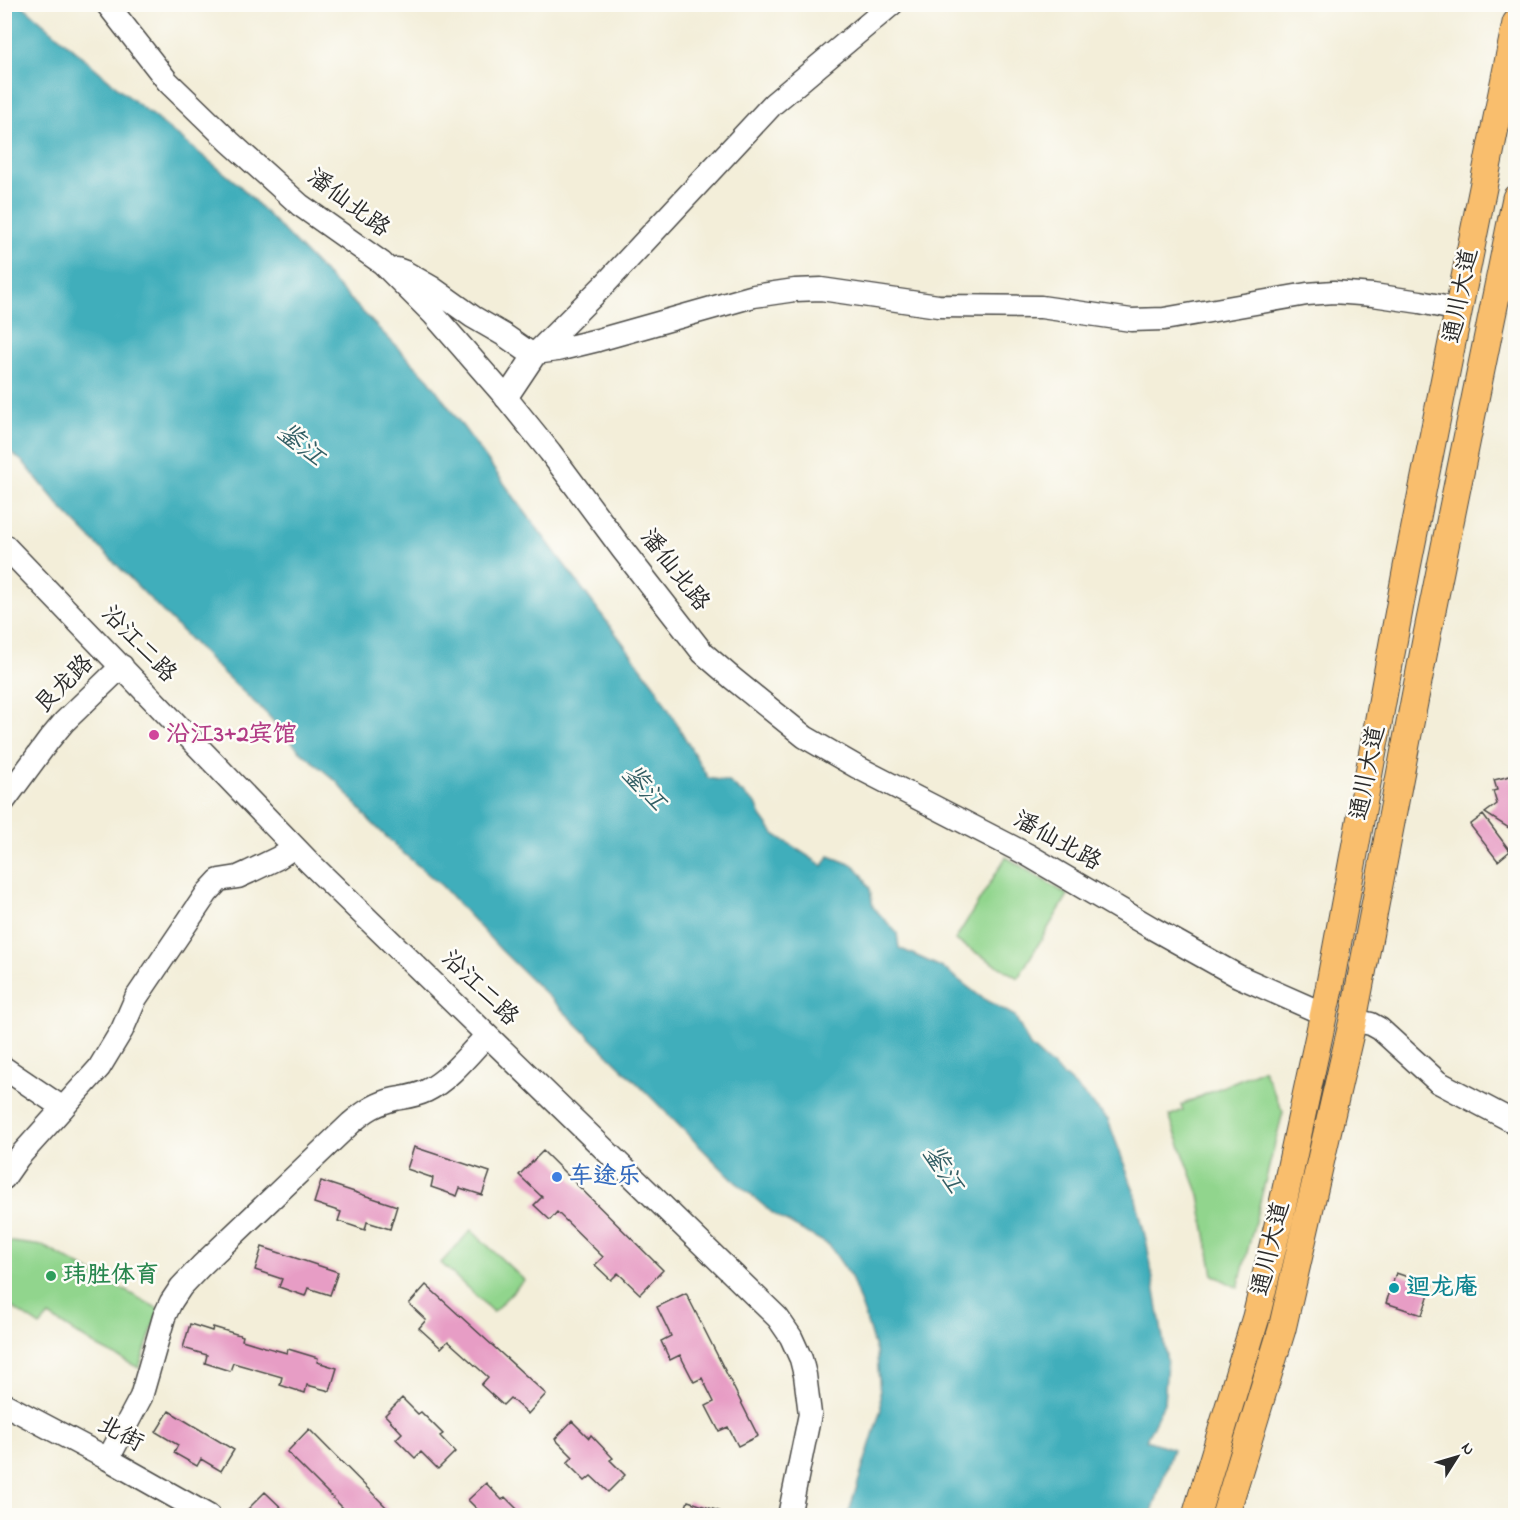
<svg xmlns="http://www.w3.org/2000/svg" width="1520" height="1520" font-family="'Indie Flower','LXGW WenKai TC',sans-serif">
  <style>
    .green { fill: #91d58d; stroke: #5e805c; stroke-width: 1.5 }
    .water { fill: #3faebb; stroke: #356c73; stroke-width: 1.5 }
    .building { fill: #e79dc5 }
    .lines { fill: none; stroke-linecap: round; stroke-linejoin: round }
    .minor-casing { stroke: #494845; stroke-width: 25 }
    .major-casing { stroke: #494845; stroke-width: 29 }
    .minor { stroke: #fff; stroke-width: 22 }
    .major { stroke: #f9be6d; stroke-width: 27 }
    .hotel-dot { fill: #d1479c; stroke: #fdfcf7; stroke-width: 2 }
    .shop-dot { fill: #3f7fe0; stroke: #fdfcf7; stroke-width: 2 }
    .leisure-dot { fill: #2e9e5b; stroke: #fdfcf7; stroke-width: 2 }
    .culture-dot { fill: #0f9aa8; stroke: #fdfcf7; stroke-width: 2 }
    .labels { text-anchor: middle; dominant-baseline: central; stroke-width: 5; stroke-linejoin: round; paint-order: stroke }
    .street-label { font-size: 24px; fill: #2b2b2b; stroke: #fdfcf7 }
    .hotel-label { font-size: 24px; font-weight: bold; fill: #b23c85; stroke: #fdfcf7; text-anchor: start }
    .shop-label { font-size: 24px; font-weight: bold; fill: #366cbe; stroke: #fdfcf7; text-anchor: start }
    .leisure-label { font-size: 24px; font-weight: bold; fill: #27864d; stroke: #fdfcf7; text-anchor: start }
    .culture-label { font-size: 24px; font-weight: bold; fill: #0d838f; stroke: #fdfcf7; text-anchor: start }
    .water-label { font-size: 26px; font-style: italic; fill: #335f65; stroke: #fdfcf7 }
  </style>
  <rect width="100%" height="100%" fill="#fdfcf7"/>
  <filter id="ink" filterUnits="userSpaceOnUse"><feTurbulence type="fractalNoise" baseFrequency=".0167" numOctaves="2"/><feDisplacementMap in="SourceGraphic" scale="12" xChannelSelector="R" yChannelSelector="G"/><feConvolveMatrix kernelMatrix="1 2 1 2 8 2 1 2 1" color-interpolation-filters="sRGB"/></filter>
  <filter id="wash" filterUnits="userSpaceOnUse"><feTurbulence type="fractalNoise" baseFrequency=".008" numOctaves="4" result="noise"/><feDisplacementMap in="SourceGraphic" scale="24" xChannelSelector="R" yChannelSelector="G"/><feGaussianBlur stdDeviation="1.35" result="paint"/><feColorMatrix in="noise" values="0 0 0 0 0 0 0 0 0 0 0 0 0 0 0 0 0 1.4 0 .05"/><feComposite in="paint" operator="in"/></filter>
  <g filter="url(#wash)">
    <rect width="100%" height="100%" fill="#f3eed9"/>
    <path class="green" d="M1006,857L1068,895L1018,978L955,940Z
      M1263,1069L1283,1112L1238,1288L1213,1275L1199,1195L1169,1116L1183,1110L1181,1105Z
      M471,1230L524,1280L493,1312L441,1263Z
      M4,1241L43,1246L159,1309L139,1368L98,1347L49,1316L40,1326L13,1308L5,1306Z"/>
    <path class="water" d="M22,5L123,92L238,184L429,380L522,508L655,686L708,778L729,782L756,804L761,816L774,834L823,866L829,856L855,866L863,876L870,889L873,907L897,933L899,948L943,968L981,997L1015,1016L1030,1046L1078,1089L1108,1120L1134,1191L1147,1244L1167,1362L1164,1403L1146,1440L1173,1449L1151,1515H848L881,1409L877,1355L864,1313L851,1277L829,1245L776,1216L732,1179L640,1086L500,949L442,886L402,852L371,822L337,782L298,749L267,714L222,672L62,509L24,463L5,447L4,5Z"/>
    <g id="blocks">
      <path class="building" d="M1510,776L1515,790V832L1485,813L1497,804L1493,791L1497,790L1494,780Z
        M1483,815L1510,851L1498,861L1470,825Z
        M414,1147L490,1172L482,1195L460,1188L457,1196L431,1187L433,1178L407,1169Z
        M543,1151L663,1270L640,1294L618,1273L611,1280L595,1265L603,1257L557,1212L550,1220L534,1205L542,1197L519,1175Z
        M321,1181L397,1206L390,1229L367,1222L365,1230L338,1221L341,1212L314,1203Z
        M262,1247L338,1272L330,1295L308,1288L305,1296L279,1287L282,1279L255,1270Z
        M1396,1273L1432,1285L1422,1315L1386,1303Z
        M426,1285L546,1394L528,1414L510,1398L503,1405L481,1385L488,1377L448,1341L441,1348L419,1328L426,1320L409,1304Z
        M686,1293L758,1436L738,1446L728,1427L719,1431L706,1406L714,1402L702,1378L694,1382L680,1355L670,1360L661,1341L671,1336L657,1307Z
        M190,1324L212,1331L213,1327L243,1336L242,1340L265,1347L287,1353L288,1349L318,1358L317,1362L337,1368L330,1391L307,1385L305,1393L280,1385L282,1377L233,1363L230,1371L205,1363L207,1355L183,1348Z
        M402,1398L418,1414L421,1412L443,1434L440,1436L455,1452L438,1469L421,1452L415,1458L396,1439L402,1433L385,1415Z
        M169,1411L234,1450L221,1471L201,1459L197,1466L174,1453L178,1445L156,1432Z
        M572,1421L589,1438L591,1435L613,1458L610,1460L625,1475L608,1492L591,1476L585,1481L567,1463L573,1457L555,1439Z
        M309,1429L394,1515H350L287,1452Z
        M486,1483L502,1500L505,1497L523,1515H483L468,1500Z
        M265,1492L289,1515H242Z
        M688,1501L725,1513V1515H683Z"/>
    </g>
  </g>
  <g filter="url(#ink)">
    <use href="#blocks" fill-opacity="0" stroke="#494845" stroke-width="1.5"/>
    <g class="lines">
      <defs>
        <path id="minor" d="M107,4L168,82L230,142L300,205L382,263L434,315L503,394L550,452L622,549L703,653L732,678L805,737L857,767L1028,855L1152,928L1238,976L1324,1014
          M397,269L405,272L431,287L473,317L504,335L527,351L536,353L557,350L598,340L754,296L795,290L821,289L938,306L1041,307L1131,320L1164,319L1307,294L1334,292L1373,295L1420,302L1459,310
          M506,398L536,353L606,283L773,104L892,4
          M4,545L310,863L778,1318L791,1337L801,1359L805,1375L810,1414L789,1516
          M4,801L49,740L64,722L122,666
          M1353,1020L1371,1024L1380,1029L1438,1082L1516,1123
          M4,1068L63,1108
          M4,1178L18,1158L99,1068L122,1030L136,998L207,893L219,880L238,877L249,872L278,858L294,847
          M4,1404L108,1459L209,1516
          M108,1459L141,1397L164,1317L171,1302L181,1287L201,1266L351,1123C365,1111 377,1103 395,1099C406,1097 416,1096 426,1091C448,1081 470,1053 487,1035"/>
        <path id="major" d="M1196,1516L1256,1317L1280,1217L1329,989L1407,567L1516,23
          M1225,1516L1282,1329L1353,1020L1427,635L1516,198"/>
      </defs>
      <use href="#minor" class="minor-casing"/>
      <use href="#major" class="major-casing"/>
      <use href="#minor" class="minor"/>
      <use href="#major" class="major"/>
    </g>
  </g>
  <circle class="hotel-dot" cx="154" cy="735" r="6"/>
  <circle class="shop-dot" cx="557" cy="1177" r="6"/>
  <circle class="leisure-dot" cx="51" cy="1276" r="6"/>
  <circle class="culture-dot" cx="1394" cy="1288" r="6"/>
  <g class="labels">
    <g class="street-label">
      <text transform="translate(348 204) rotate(37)">潘仙北路</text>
      <text transform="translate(1462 296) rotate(-79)">通川大道</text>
      <text transform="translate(674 571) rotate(52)">潘仙北路</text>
      <text transform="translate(138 645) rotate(46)">沿江二路</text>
      <text transform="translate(65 685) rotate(-45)">艮龙路</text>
      <text transform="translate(1369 773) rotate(-79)">通川大道</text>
      <text transform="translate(1057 842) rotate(29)">潘仙北路</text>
      <text transform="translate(479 989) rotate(44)">沿江二路</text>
      <text transform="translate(1272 1249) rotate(-77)">通川大道</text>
      <text transform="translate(120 1435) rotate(28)">北街</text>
    </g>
    <g class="hotel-label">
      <text x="166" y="735">沿江3+2宾馆</text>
    </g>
    <g class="shop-label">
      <text x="569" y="1177">车途乐</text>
    </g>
    <g class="leisure-label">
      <text x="63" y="1276">玮胜体育</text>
    </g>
    <g class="culture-label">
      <text x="1406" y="1288">迴龙庵</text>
    </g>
    <g class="water-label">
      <text transform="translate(300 446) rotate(39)">鉴江</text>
      <text transform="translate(643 789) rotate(48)">鉴江</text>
      <text transform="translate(942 1170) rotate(57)">鉴江</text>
    </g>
  </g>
  <rect width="1520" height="1520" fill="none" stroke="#fdfcf7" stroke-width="24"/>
  <g transform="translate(1457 1457) rotate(53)" stroke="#fdfcf7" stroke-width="4.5" paint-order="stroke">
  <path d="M0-4.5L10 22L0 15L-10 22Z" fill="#2b2b2b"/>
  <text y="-9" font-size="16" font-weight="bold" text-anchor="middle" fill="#2b2b2b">N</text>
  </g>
</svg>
